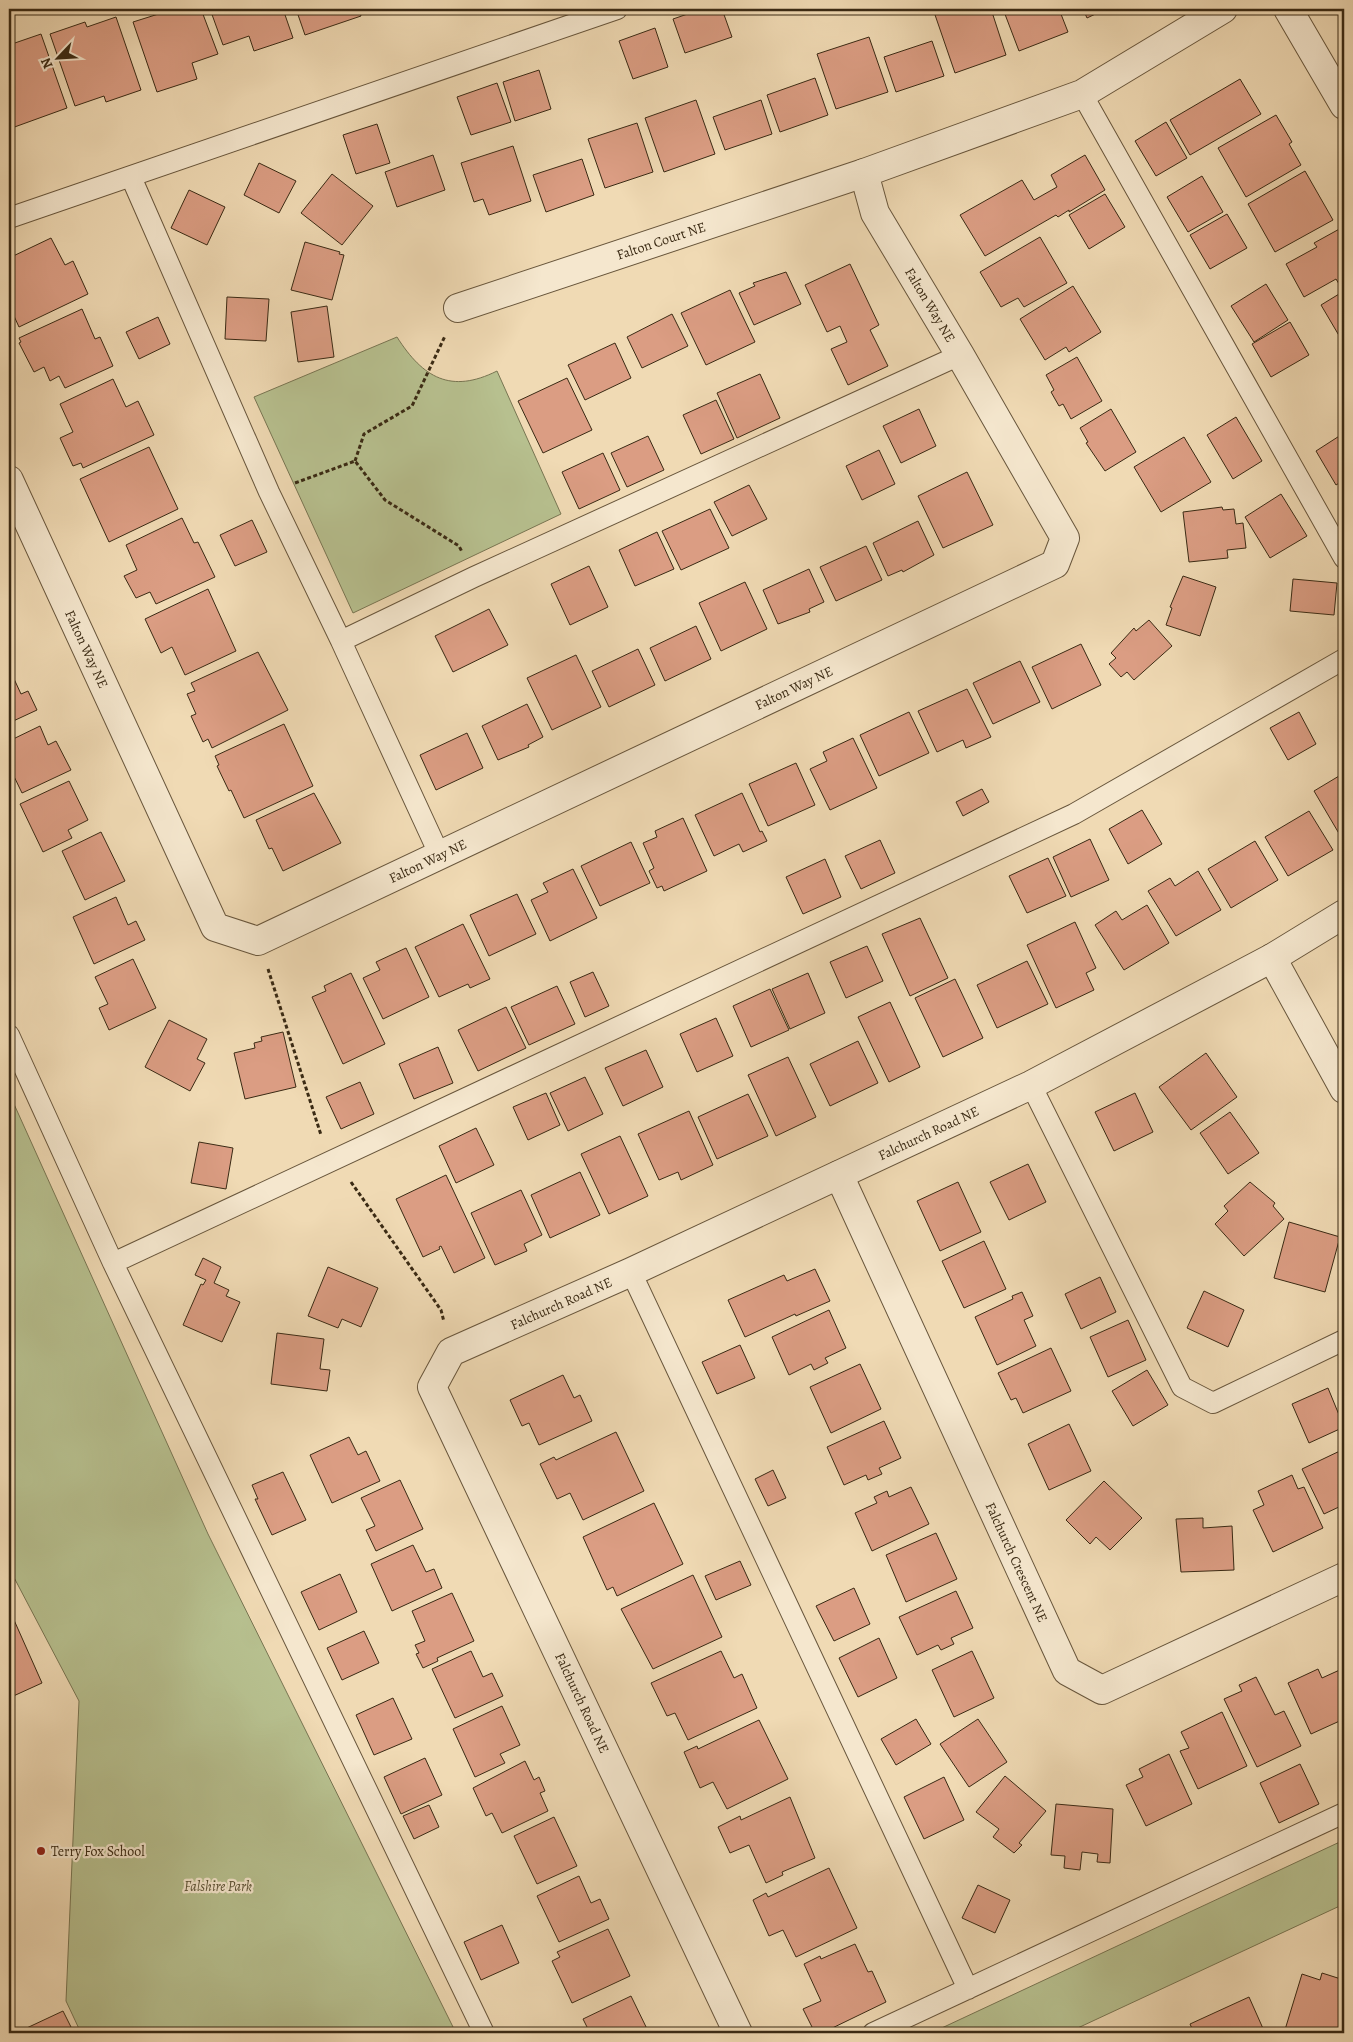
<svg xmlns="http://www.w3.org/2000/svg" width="1353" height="2042" font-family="Alegreya,serif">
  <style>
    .green { fill: #b7c08f; stroke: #787552 }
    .building { fill: #db9d83; stroke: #3a2a14 }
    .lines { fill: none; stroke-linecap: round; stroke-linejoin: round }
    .lane-casing { stroke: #68563c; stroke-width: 22 }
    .street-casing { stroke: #68563c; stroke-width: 30 }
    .path { stroke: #3a2a14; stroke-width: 3; stroke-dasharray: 4 2.5; stroke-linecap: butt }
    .lane { stroke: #f5e7ce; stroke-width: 20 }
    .street { stroke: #f5e7ce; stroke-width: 28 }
    .poi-dot { fill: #8f2418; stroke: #f5e7ce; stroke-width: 2 }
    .labels { text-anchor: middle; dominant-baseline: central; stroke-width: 4.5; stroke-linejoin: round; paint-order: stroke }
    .street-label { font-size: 14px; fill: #3a2a14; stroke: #f5e7ce }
    .poi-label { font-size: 14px; fill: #3a2a14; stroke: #f5e7ce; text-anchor: start }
    .park-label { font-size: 14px; font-style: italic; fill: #595033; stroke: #f5e7ce }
  </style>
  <rect width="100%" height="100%" fill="#f0dab4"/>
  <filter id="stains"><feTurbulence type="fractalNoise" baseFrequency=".004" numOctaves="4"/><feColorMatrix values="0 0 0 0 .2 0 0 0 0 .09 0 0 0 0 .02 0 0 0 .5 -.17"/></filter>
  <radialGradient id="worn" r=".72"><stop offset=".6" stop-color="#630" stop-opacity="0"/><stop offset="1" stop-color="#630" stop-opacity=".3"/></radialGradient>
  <path class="green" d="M397,337C423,378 451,394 497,371L561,514L353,613L254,397Z
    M9,1093L208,1534L456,2033H81L66,2001L79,1701L9,1568Z
    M1344,1840V1904L1067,2033H931Z"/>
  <path class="building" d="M180,9H201L218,54L192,63L197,79L157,92L133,22L168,11L169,13Z
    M210,9H283L293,38L254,51L249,36L223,45Z
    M296,9H359L361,16L305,35Z
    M702,9H722L732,37L685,53L673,19Z
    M933,9H981L982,12L991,9L1006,55L955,73Z
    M1003,9H1059L1068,32L1019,51Z
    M1083,9H1106L1087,18Z
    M116,17L141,90L106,102L104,96L75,106L50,34L85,22L87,27Z
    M655,28L668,67L633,79L619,41Z
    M41,34L67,108L9,129V45Z
    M869,37L888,92L836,109L817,54Z
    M932,41L944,76L896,92L884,57Z
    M539,70L551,109L515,121L503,82Z
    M815,78L828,115L780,132L767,95Z
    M1240,79L1261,114L1190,155L1170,120Z
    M497,83L511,122L471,135L457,97Z
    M696,100L715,154L664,172L645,118Z
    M761,100L772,134L725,150L713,117Z
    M1276,115L1292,142L1289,144L1301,165L1246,197L1218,148Z
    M1166,122L1187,158L1156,176L1135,141Z
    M637,123L653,172L605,188L588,139Z
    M377,124L390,163L356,174L343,135Z
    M513,146L531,201L489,215L483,199L474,202L461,163Z
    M433,155L445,190L397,207L385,172Z
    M1085,155L1105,190L1069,212V210L1058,217L1056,215L985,256L960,215L1022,180L1034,200L1057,187L1051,175Z
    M582,159L594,195L546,212L533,175Z
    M259,163L296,181L279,213L244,195Z
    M1305,171L1333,220L1275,252L1248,204Z
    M332,174L373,206L342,245L301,213Z
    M1202,176L1223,212L1188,232L1167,197Z
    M189,190L225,207L207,245L171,228Z
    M1105,194L1125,227L1089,249L1069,215Z
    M1227,214L1247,248L1210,269L1190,235Z
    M1343,227L1344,281L1339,284L1336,279L1304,297L1286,264L1317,247L1314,243Z
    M1040,237L1067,283L1024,307L1018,298L1001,307L980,272Z
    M51,238L65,265L73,261L88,294L19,327L9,305V258Z
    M305,242L340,252L339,254L344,255L332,300L291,290Z
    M850,264L879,325L870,330L888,366L848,385L831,349L847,342L840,326L827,332L805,285Z
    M786,272L801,304L754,325L739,293L755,286L753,283Z
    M1266,284L1288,320L1254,342L1231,306Z
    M1073,286L1101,332L1069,352L1066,347L1045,360L1020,319Z
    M730,290L755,342L706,365L681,313Z
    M1344,291V344L1321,305Z
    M227,297L269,299L266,341L225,339Z
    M327,306L334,357L298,362L291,312Z
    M82,309L95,339L100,337L113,366L65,388L59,376L50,381L44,367L34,372L19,343L21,342L19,338Z
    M672,314L688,346L642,368L627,337Z
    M158,317L170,344L139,359L126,332Z
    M1290,322L1309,355L1271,377L1252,344Z
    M615,343L631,378L585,400L568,365Z
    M1077,357L1102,401L1071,419L1063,404L1059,406L1051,392L1054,390L1046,375Z
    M760,374L780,418L737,438L717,393Z
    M567,378L592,430L543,453L518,401Z
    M113,379L126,407L138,401L154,435L83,468L81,463L73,466L60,438L73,432L60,404Z
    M716,400L734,439L701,454L683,415Z
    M919,409L936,446L901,463L883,426Z
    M1111,409L1136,452L1105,471L1086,443L1088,442L1080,428Z
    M1236,417L1262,461L1233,479L1207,435Z
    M1344,433V480L1336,485L1316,451Z
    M648,436L664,470L627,487L611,453Z
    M1184,437L1211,482L1161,512L1134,467Z
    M149,447L178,509L109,542L80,479Z
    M879,450L895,484L862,500L846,466Z
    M603,453L620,490L579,509L562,472Z
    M967,472L993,525L943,548L918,496Z
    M749,485L767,519L732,536L714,502Z
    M1281,494L1307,536L1270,558L1245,517Z
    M1222,507L1223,510L1234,509L1236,524L1243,523L1246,548L1227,550L1228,558L1189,562L1183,512Z
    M710,509L729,548L681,570L662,531Z
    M182,518L194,543L198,542L215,577L156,604L150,592L136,598L124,576L137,570L126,545Z
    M252,520L267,552L235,566L220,535Z
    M918,521L934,555L903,572L902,570L888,576L873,543Z
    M657,532L674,569L635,586L619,550Z
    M866,546L882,580L836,601L820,567Z
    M589,566L608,607L570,625L551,584Z
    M809,569L824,602L809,609L810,612L778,624L763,590Z
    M1183,576L1216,587L1200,636L1166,625L1172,608L1170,607Z
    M1293,579L1337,583L1334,615L1290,611Z
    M745,582L767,629L721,651L699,603Z
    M208,589L236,651L185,675L172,647L161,653L145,619Z
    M489,609L508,645L453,672L435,636Z
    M1149,620L1172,646L1134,680L1127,672L1121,677L1109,664L1116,658L1111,653L1134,628L1136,631Z
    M696,626L711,659L665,681L650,648Z
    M1081,644L1101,685L1052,709L1032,667Z
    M638,649L655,685L609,707L592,671Z
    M258,652L288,710L212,748L208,739L203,742L191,716L196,714L187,694L195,691L191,683Z
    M576,655L601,707L552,730L527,678Z
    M1020,661L1040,702L993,724L973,683Z
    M9,668L21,694L28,691L37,710L9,723Z
    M967,689L991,737L966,748L963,740L937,752L918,711Z
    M527,704L543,737L528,745L529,747L498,760L482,726Z
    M909,712L929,753L879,776L860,735Z
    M1299,712L1316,744L1288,760L1270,728Z
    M284,724L313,786L244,818L231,790L229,791L217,766L219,765L215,756Z
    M40,726L48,745L56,741L71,770L22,793L9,766V741Z
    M467,733L483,768L436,790L420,755Z
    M853,738L877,788L830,810L810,769L827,761L823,752Z
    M796,763L815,805L768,826L749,784Z
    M1344,773V842L1314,791Z
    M69,781L88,820L68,830L72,838L43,852L20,804Z
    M982,789L989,802L963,816L956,802Z
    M314,793L341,843L283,871L272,848L269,849L256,820Z
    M742,793L760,832L762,831L767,841L743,852L739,844L714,856L695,815Z
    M1142,810L1162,844L1128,864L1109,829Z
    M1309,811L1333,850L1288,876L1265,837Z
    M683,818L707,871L664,891L662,886L657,888L649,871L654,868L643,843L657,837L655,831Z
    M101,832L125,881L85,900L62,851Z
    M1090,839L1109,880L1071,897L1053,857Z
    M880,840L895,873L861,889L845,856Z
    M1255,841L1278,880L1231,908L1208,869Z
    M631,842L650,883L600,906L581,866Z
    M1048,858L1066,896L1027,913L1009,876Z
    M825,859L841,897L803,914L786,877Z
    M573,869L597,918L550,941L531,900L548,892L543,883Z
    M1198,871L1221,910L1176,936L1148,891L1170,878L1175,886Z
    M517,894L536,934L489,956L470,915Z
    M116,897L128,925L136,921L145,940L94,964L73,917Z
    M1147,905L1169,943L1124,970L1095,925L1116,911L1122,920Z
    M920,918L948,978L910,996L882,934Z
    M1075,922L1096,968L1086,973L1094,990L1056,1008L1027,945Z
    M463,924L490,979L470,988L468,984L439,997L415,947Z
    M867,946L883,981L846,998L830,962Z
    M406,948L429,997L383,1019L363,978L380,970L376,962Z
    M133,959L156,1008L109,1030L99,1008L108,1004L95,977Z
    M1027,961L1048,1004L997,1028L977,985Z
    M593,972L609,1006L585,1017L570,982Z
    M351,973L385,1044L343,1064L312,997L326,991L324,986Z
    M808,973L825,1013L790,1029L772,989Z
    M955,979L983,1038L943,1057L915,998Z
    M557,986L575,1024L529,1045L511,1007Z
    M770,989L789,1030L751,1047L733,1006Z
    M890,1002L920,1067L889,1082L858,1017Z
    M506,1007L526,1048L478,1071L458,1030Z
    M716,1018L733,1056L697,1072L680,1034Z
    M169,1020L207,1039L197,1059L205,1063L190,1091L145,1067Z
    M283,1032L296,1087L245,1099L234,1053L255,1048L254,1043L262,1041L261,1037Z
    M858,1041L878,1083L830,1106L810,1064Z
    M438,1047L453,1083L414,1099L399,1064Z
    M646,1050L663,1087L623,1106L605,1068Z
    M1206,1053L1237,1097L1191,1130L1159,1087Z
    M788,1057L816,1117L776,1136L748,1075Z
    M585,1077L603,1114L568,1131L550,1093Z
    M360,1082L374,1114L341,1129L326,1097Z
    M546,1093L560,1125L528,1140L513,1107Z
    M1135,1093L1153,1132L1114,1151L1095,1112Z
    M748,1094L768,1136L717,1159L698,1117Z
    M689,1111L713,1165L681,1180L678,1172L659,1180L638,1134Z
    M1230,1112L1259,1153L1228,1174L1200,1133Z
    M476,1128L494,1165L456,1183L439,1146Z
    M620,1136L648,1196L609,1214L581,1154Z
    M199,1142L233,1148L226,1189L191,1183Z
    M1028,1164L1046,1202L1009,1220L990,1182Z
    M580,1172L600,1215L550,1238L531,1195Z
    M446,1175L485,1258L454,1273L441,1246L439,1247L440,1249L423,1257L396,1199Z
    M958,1182L981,1232L940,1251L917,1201Z
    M1250,1182L1275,1203L1273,1206L1284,1219L1244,1256L1215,1224L1228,1211L1224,1206Z
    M521,1190L542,1235L524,1244L527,1251L495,1265L471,1213Z
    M1289,1222L1340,1237L1325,1292L1274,1278Z
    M984,1241L1006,1289L964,1308L942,1261Z
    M203,1258L221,1267L214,1283L229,1290L226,1296L240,1302L222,1342L183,1325L201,1284L203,1285L206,1280L195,1275Z
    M328,1267L378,1288L361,1327L342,1319L338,1328L308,1316Z
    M815,1269L830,1301L796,1316L795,1314L745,1337L728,1300L784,1275L787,1281Z
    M1100,1277L1116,1312L1081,1329L1065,1294Z
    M1204,1291L1244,1310L1228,1347L1187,1328Z
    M1022,1292L1033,1316L1024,1320L1036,1346L997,1365L975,1317L1013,1299L1012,1296Z
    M829,1310L846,1348L825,1358L828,1363L814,1370L811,1364L789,1375L772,1337Z
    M1128,1320L1146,1360L1108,1377L1090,1337Z
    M277,1333L324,1339L320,1369L330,1370L327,1391L271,1384Z
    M740,1345L755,1378L717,1394L702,1362Z
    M1051,1348L1071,1391L1023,1413L1016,1398L1011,1400L998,1373Z
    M860,1364L881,1409L831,1433L810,1387Z
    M1147,1370L1168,1405L1133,1426L1112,1391Z
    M563,1375L574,1398L580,1395L592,1421L539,1445L529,1423L522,1426L510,1400Z
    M1328,1388L1344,1427L1309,1443L1292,1404Z
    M884,1421L901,1458L879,1468L882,1474L868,1480L866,1475L844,1485L827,1447Z
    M1069,1424L1091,1471L1049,1490L1028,1444Z
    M616,1432L644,1491L583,1520L570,1493L557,1499L540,1464L554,1457L556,1460Z
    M349,1437L358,1455L366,1451L380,1481L332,1503L310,1455Z
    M1344,1449V1511L1341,1506L1324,1514L1302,1469Z
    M773,1470L786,1498L768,1506L755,1479Z
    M283,1472L306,1520L272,1535L255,1499H258L252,1485Z
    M1292,1475L1298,1489L1304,1487L1323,1528L1273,1552L1253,1510L1264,1505L1258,1491Z
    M400,1480L423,1529L376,1551L366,1530L375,1526L361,1498Z
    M1104,1481L1142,1518L1110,1550L1096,1537L1090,1544L1066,1520Z
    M911,1487L929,1524L872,1551L855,1513L877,1503L874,1497L887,1491L889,1497Z
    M654,1503L683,1564L617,1596L613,1587L607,1590L583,1537Z
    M1203,1518V1528L1232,1526L1234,1570L1181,1572L1176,1519Z
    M936,1533L957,1579L906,1602L886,1555Z
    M413,1545L426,1572L434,1569L442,1588L392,1611L371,1564Z
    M740,1561L751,1585L716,1600L705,1576Z
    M340,1574L357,1612L319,1630L301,1592Z
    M693,1575L722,1637L653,1669L621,1609Z
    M854,1588L870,1624L834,1641L816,1606Z
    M956,1591L973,1628L951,1638L954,1644L941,1650L938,1645L917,1655L899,1617Z
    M452,1593L474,1641L437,1658L438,1661L423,1668L416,1654L419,1653L415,1645L425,1641L412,1611Z
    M10,1611L42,1683L9,1698V1612Z
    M364,1631L379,1663L342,1680L327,1648Z
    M879,1638L897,1678L858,1697L839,1658Z
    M471,1651L483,1677L492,1673L503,1696L455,1718L432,1669Z
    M721,1651L734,1678L742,1674L757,1708L688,1740L675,1713L667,1716L651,1683Z
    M972,1651L994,1698L954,1717L932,1670Z
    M1344,1668V1719L1311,1734L1288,1683L1318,1669L1322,1678Z
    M1256,1677L1275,1715L1284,1711L1301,1746L1257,1767L1224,1699L1242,1691L1239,1685Z
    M393,1698L412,1739L374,1755L356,1715Z
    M502,1706L520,1745L500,1754L505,1763L475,1777L453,1729Z
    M1222,1712L1247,1766L1198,1789L1180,1751L1189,1748L1181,1732Z
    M916,1719L931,1744L896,1765L881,1739Z
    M978,1719L1007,1762L969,1787L940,1744Z
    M759,1720L788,1779L727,1809L713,1782L700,1788L684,1752L697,1746L698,1749Z
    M1169,1754L1192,1804L1146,1826L1126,1785L1143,1777L1139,1769Z
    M425,1758L442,1795L401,1814L384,1777Z
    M525,1761L534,1780L539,1777L545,1791L540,1793L548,1811L502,1833L492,1813L486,1816L473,1788Z
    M1300,1764L1319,1804L1279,1823L1260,1783Z
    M1005,1776L1046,1811L1019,1843L1022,1845L1014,1853L993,1837L999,1829L976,1812Z
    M944,1777L964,1820L924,1839L904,1797Z
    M790,1797L815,1858L782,1872L783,1875L766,1883L749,1845L730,1853L718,1827L740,1816L741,1820Z
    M1056,1804L1113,1809L1110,1863L1097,1862L1098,1854L1082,1852L1080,1870L1064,1868L1065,1856L1051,1855Z
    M429,1805L439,1827L414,1839L403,1816Z
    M554,1817L577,1866L537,1884L514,1836Z
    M829,1868L857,1928L796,1957L783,1930L769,1936L753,1900L766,1893L768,1897Z
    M579,1876L591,1903L600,1899L609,1919L559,1942L537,1896Z
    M978,1885L1010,1900L995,1933L962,1918Z
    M502,1925L519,1963L481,1980L464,1942Z
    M608,1929L630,1976L572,2003L552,1961L560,1957L557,1952Z
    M855,1944L868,1972L872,1971L886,2002L822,2033H815L803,2009L821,2001L804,1964L820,1956L821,1959Z
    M1322,1973L1344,1980V2017L1339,2033H1284L1302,1974L1320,1980Z
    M631,1996L649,2033H590L583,2019Z
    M1249,1997L1265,2033H1194L1190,2024Z
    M63,2011L74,2033H16Z"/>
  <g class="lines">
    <defs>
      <path id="lane" d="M1082,94L1344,558
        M131,177L269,492L341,641L474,577L960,355
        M9,218L617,9
        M341,641L440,856
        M9,1035L113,1263
        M1031,1085L1182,1387L1213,1403L1344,1340
        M631,1272L968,1989
        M484,2033L113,1263L1074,814L1344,659
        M873,2033L1344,1813"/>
      <g id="street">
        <path d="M1288,9L1344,105"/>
        <path id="s1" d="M458,308L864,173"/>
        <path id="s2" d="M9,480L215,927L258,941L1055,564L1065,538L960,355L875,213L864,173L1082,94L1223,9"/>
        <path d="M1272,958L1344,1089"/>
        <path id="s3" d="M839,1175L1067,1671L1102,1690L1344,1577"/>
        <path id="s4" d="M738,2033L432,1387L451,1352L631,1272L1031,1085L1272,958L1344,914"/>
      </g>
    </defs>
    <use href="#lane" class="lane-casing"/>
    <use href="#street" class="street-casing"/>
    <path class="path" d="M355,461L364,434L412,406L445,336
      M295,483L355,461L385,500L459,546L462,552
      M268,969L321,1135
      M351,1182L441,1310L444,1322"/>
    <use href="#lane" class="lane"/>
    <use href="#street" class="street"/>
  </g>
  <circle class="poi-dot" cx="41" cy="1851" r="5"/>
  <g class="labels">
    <g class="street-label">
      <text stroke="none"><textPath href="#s1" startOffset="214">Falton Court NE</textPath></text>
      <text transform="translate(930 305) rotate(59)">Falton Way NE</text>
      <text stroke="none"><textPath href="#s2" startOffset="186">Falton Way NE</textPath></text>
      <text stroke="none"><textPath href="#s2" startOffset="1130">Falton Way NE</textPath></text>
      <text stroke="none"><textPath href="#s2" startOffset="725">Falton Way NE</textPath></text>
      <text stroke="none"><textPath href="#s4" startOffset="1280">Falchurch Road NE</textPath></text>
      <text stroke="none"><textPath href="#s4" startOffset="875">Falchurch Road NE</textPath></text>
      <text stroke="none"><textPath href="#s3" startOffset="426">Falchurch Crescent NE</textPath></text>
      <text transform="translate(582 1703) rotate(65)">Falchurch Road NE</text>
    </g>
    <g class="poi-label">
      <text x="51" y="1851">Terry Fox School</text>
    </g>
    <g class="park-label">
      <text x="218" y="1886">Falshire Park</text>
    </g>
  </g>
  <rect width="1353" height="2042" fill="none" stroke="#f0dab4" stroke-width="30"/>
  <rect x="10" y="10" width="1333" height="2022" fill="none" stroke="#3a2a14" stroke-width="2.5"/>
  <rect x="15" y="15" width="1323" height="2012" fill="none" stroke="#3a2a14"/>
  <g transform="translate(58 58) rotate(245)" stroke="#f5e7ce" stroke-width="4" paint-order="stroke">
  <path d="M0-4L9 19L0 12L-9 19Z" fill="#3a2a14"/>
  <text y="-8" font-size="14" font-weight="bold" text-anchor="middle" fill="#3a2a14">N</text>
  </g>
  <rect width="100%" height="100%" filter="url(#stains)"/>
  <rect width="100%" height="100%" fill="url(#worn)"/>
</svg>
